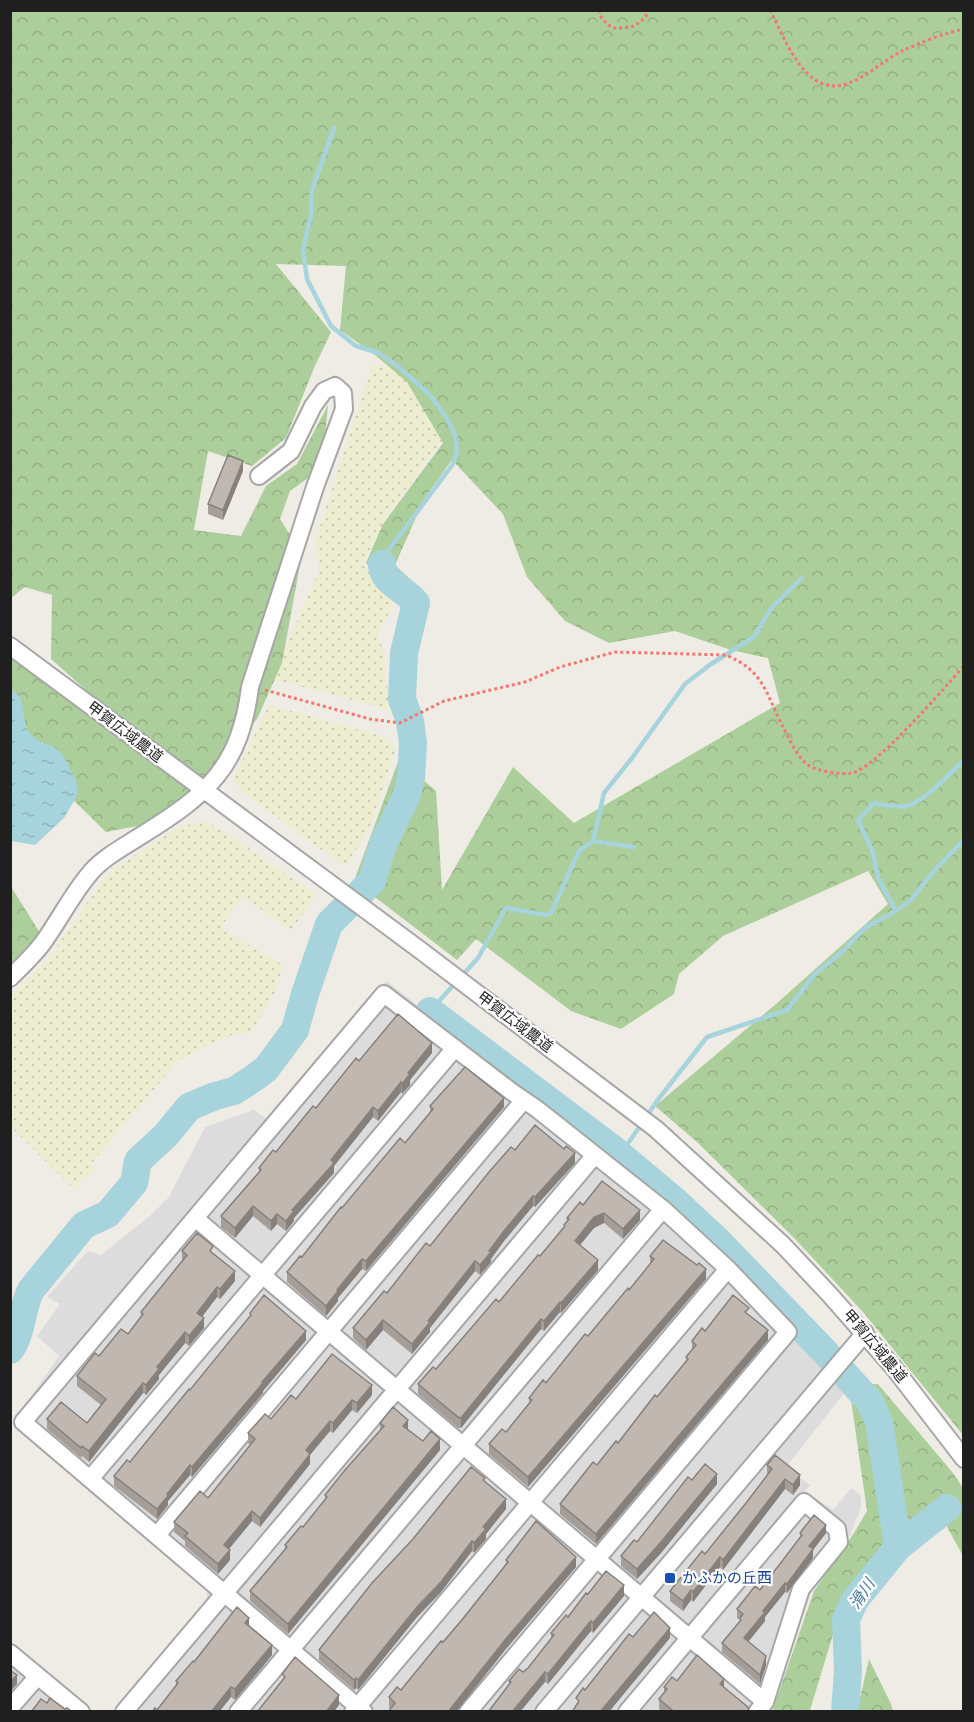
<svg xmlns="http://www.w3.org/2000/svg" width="974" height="1722" font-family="'DM Sans','Noto Sans JP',sans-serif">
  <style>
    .residential { fill: #dddcdc }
    .farmland { fill: url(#farmland-dots) }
    .forest { fill: url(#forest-crowns) }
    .water { fill: url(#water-ripples) }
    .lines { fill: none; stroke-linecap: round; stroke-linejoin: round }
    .stream { stroke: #a6d3dc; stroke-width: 4.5 }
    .river { stroke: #a6d3dc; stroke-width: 28 }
    .minor-casing { stroke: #a6a6a6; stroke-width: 20 }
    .path { stroke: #f7756e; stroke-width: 3; stroke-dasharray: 3 3; stroke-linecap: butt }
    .minor { stroke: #fff; stroke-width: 16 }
    .wall { fill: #a59d98 }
    .shaded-wall { fill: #86807c }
    .building { fill: #c0b7b1; stroke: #86807c; stroke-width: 1.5 }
    .transit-dot { fill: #1a4fb4; stroke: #fff; stroke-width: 2 }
    .labels { text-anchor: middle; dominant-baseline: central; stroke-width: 4.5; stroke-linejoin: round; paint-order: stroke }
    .street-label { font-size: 15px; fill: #1f1f1f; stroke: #fff }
    .transit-label { font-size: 15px; fill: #164399; stroke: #fff; text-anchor: start }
    .water-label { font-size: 16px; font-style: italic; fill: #46779d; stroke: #fff }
  </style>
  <defs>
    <pattern id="farmland-dots" width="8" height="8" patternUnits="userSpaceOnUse" patternTransform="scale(1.5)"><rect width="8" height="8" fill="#edeed1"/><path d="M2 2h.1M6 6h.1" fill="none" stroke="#cbccb3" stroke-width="1.8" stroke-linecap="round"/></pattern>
    <pattern id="forest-crowns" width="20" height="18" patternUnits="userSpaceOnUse" patternTransform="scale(1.5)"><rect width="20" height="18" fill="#acce9a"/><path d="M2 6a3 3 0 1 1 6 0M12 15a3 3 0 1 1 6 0" fill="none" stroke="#94b084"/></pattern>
    <pattern id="water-ripples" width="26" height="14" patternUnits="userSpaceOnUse" patternTransform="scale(1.5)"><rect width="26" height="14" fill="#a6d3dc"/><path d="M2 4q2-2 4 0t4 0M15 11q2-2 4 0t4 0" fill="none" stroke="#8eb5bc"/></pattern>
  </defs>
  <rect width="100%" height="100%" fill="#efebe5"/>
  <path class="residential" d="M386,981L588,1135L706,1235L754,1283L845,1392L786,1467L810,1485L805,1491L833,1510L851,1488L861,1495V1507L850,1535L812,1588L768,1711H114L207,1601V1588L12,1424L59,1356L37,1336L60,1304L47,1297L88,1251L101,1255L151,1215L169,1197L205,1127L254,1110L268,1120Z
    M11,1643L93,1711H11Z"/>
  <path class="farmland" d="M372,364L416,375L445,436L386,517L363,564L394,602L378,635L385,655V677L391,710L272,679L319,571L316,539Z
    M269,705L386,737L396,747L369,830L345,867L240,790L234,778Z
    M206,821L240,842L317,896L291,930L243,897L220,928L283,965L275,992L252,1032L226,1036L178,1061L90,1165L96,1169L74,1189L11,1127V997L52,953L108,873L179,827Z"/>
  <path class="forest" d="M11,11H963V1435L863,1312L796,1240L697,1142L655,1106L776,1004L888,904L868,871L723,936L679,974L674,994L621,1029L571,1011L476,939L457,960L354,881L399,759L436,791L442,890L513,767L574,823L780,703L768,658L731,650L675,631L609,643L565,621L527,577L503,514L452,460L424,499L395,565L412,581L393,593L366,563L383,524L443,443L407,382L375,355L340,330L346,266L276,264L331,332L314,368L286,438L252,466L208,451L194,530L241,536L266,486L297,464L328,405L322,468L290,491L280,519L302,554L282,663L258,717L200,802L185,817L106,832L63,790L11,713V658L31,673L112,713L51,659L52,595L25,587L11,598Z
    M10,885L40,933L11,963H10Z
    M878,1384L953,1473L963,1488V1556L938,1510L883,1552L843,1602L810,1710L809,1712H772L814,1591L854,1533L867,1511L849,1386Z
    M869,1659L891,1704L893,1711H857Z"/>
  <path class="water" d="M11,689L20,697L27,731L40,742L54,747L63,755L76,780L78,794L64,818L35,845L11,841Z"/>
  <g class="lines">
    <path class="stream" d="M334,128L312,190L311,214L303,250L307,279L331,326L356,346L379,353L401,369L431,396L448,420L455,435L457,450L453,464L385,555L382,564
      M593,841L634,847
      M896,911L878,878L873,852L858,820L874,803C886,805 901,809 912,804C926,799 953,771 964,760
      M430,1011L478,958L506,908L546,915L551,913L579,851L593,841L604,793L632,758L685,684L711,664L754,637L772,607L802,578
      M620,1155L657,1101L707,1037L787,1010L815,974L841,953L865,928L896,911L911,900L933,872L964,840"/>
    <path class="river" d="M430,1011L613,1149L675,1201L718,1241L825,1352L870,1402L879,1422L898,1547
      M10,1350C23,1332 21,1309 31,1290L84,1225L108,1214L117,1203L134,1183L138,1161L166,1135L189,1107L215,1096L234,1091L254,1078L266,1069L295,1030L305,994L329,924L372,881L383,844L406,797L411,778L413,743L410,721L402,699L404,653L416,603C406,589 382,583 382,564
      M845,1712L848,1671L846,1619L855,1600L898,1547L947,1508"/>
    <defs>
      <path id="minor" d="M10,646L420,950L656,1129L783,1245L830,1295L894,1368L964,1459
        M10,978C21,967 33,956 42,944C59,921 72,894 91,872C104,857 125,846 142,835C208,794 240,767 250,687L315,487L344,409L343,393L335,386L324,391L313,406L291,451L259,476
        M195,1218L765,1702
        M90,1479L455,1048
        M157,1535L524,1100
        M10,1653L81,1712
        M10,1708L38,1676
        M124,1712L595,1155
        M238,1712L663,1209
        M353,1712L728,1269
        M364,1712L23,1422L384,994L512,1092L537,1109L663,1209L728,1269L788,1332L468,1712
        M544,1712L865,1333
        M627,1712L804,1502L837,1529L839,1542L801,1589L765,1702L757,1712"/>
    </defs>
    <use href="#minor" class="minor-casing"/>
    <path class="path" d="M599,10L602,19L612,28C632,28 638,28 650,10
      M770,10C781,32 791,57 808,74C840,106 874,65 902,51C919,43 945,33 964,29
      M265,690L370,719L400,723L444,701L525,682L560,667L615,652L726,655C762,670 765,690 781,723C789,737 795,755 808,765C816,771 843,775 852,773C876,768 945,687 964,666"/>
    <use href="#minor" class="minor"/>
  </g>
  <path class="wall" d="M243,471L223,520L208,514V504Z
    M432,1053L410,1080V1085L402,1094L401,1092L378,1121L373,1117L334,1166V1173L294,1218V1221L286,1231L277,1224L271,1231L253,1216L235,1238L221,1227V1216L259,1172V1168L276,1152L359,1061Z
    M430,1106L504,1107L366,1271L362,1269L338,1298V1301L326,1316L287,1282V1272L302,1257L342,1208L405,1143L430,1113Z
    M515,1150L575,1163L535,1207L533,1206L504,1241L491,1259V1262L480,1275L475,1271L430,1328V1332L412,1354L383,1330L366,1350L353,1338V1328L430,1246Z
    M583,1205L640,1220L623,1239L604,1223L594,1228L580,1245L598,1270L561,1313L560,1312L544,1331L541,1329L461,1428H458L418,1394V1384L436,1369L499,1302L540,1256L564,1228V1225L567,1221V1218Z
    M182,1251L213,1254L235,1281L220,1299L217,1297L202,1317L204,1328L189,1346L185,1343L159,1375V1379L146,1395L143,1393L89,1462L82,1456L81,1458L47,1429V1419L87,1423L101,1405L77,1386V1376L99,1356L128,1334L141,1317V1312L182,1261Z
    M650,1256L706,1279L528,1487L489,1454V1444L506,1432L529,1403V1398L546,1383L629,1290L650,1265Z
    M250,1313L306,1340L263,1391V1393L192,1477L190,1475L168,1501V1505L157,1519L114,1486V1476L130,1462L190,1390L250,1317Z
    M749,1315L768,1340L596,1544L560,1514V1504L618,1443L657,1397L686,1361V1357L692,1350V1341L705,1331Z
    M372,1395L357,1413L352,1410L333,1433L330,1431L310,1454V1464L260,1527L252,1521L229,1549L230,1560L218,1574L185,1546V1541L174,1532V1522L208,1498L250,1445L248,1443V1433L271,1419L296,1399Z
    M380,1423L408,1430L423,1441L440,1450L288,1634L250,1601V1591L285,1550V1545L303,1527L325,1499V1495L380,1431Z
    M767,1465L800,1485L793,1495L785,1489L723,1570L720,1567L693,1602L691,1600L683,1611L670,1601V1591L705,1554L746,1503L767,1475Z
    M692,1480L717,1484L661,1553L637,1579L621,1566V1556L637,1542Z
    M485,1482L506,1509L486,1534V1539L474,1553L472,1551L441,1592L417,1617L358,1690L356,1688L354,1690L319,1660V1650Z
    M800,1533H826L813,1550V1558L787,1593L785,1592L765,1617V1621L748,1642L766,1665L760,1684L722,1652V1643L740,1621V1620L737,1618V1609L760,1590L800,1538Z
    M506,1560L576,1567L505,1650L456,1712H388L390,1709L389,1707V1697L401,1690L443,1642L506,1564Z
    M588,1594L624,1596L593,1633L591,1631L589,1633L548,1684L545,1682L509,1684V1681L523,1672L528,1668L551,1638V1633L568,1617Z
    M249,1627L272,1655L235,1700L231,1697L219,1712H152L157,1710L176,1686V1681L194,1662Z
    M677,1681L724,1687L749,1712H662L659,1709V1699L664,1693V1687Z"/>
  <path class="shaded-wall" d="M243,461V471L223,520V510Z
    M432,1043V1053L410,1080V1085L402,1094V1084L408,1073Z
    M401,1082V1092L378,1121V1111Z
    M504,1098V1107L366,1271V1261Z
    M373,1107V1117L334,1166V1173L294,1218V1221L286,1231V1221L292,1210L331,1160Z
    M575,1153V1163L535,1207V1197Z
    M533,1196V1206L504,1241L491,1259V1262L480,1275V1265L489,1251L504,1231Z
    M253,1206V1216L235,1238V1228Z
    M640,1210V1220L623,1239V1229Z
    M604,1213V1223L594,1228L575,1251V1241L594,1217Z
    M277,1214V1224L271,1231V1221Z
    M362,1259V1269L338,1298V1301L326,1316V1306L337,1290Z
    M598,1260V1270L561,1313V1303Z
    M475,1261V1271L430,1328V1332L412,1354V1344L428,1321Z
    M706,1269V1279L528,1487V1477Z
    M235,1271V1281L220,1299V1289Z
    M217,1287V1297L197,1323V1313Z
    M560,1302V1312L544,1331V1321Z
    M204,1318V1328L189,1346V1336Z
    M541,1319V1329L461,1428V1418Z
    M383,1320V1330L366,1350V1340Z
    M768,1330V1340L596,1544V1534Z
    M306,1331V1340L263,1391V1393L192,1477V1467L262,1382Z
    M185,1332V1343L159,1375V1379L146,1395V1385L157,1367Z
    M143,1383V1393L89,1462V1451Z
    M372,1385V1395L357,1413V1403Z
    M352,1400V1410L333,1433V1423Z
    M408,1420V1430L403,1426Z
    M330,1421V1431L306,1460V1450Z
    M440,1439V1450L288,1634V1624Z
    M310,1454V1464L260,1527V1518Z
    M190,1465V1475L168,1501V1505L157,1519V1509L167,1494Z
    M717,1474V1484L661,1553L637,1579V1569Z
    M800,1475V1485L793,1495V1485Z
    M785,1479V1489L723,1570V1560Z
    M506,1499V1509L486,1534V1539L474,1553V1543L483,1527Z
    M252,1511V1521L224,1555V1545Z
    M826,1525V1533L813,1550V1558L787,1593V1584L809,1546Z
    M472,1541V1551L441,1592L417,1617L358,1690V1680Z
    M230,1550V1560L218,1574V1564Z
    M576,1557V1567L505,1650L456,1712H448L505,1640Z
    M720,1557V1567L693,1602V1592Z
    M785,1583V1592L765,1617V1621L744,1647V1638L763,1611Z
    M624,1585V1596L593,1633V1623Z
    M691,1590V1600L683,1611V1601Z
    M249,1618V1628L245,1623Z
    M591,1621V1631L548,1684V1674Z
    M670,1628V1638L609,1712H600Z
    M272,1645V1655L235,1700V1689Z
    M766,1656V1665L760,1684V1675Z
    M545,1672V1682L520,1712H512Z
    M17,1675V1684L10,1692V1682Z
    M356,1678V1688L354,1690V1680Z
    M724,1679V1689L720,1684Z
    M231,1687V1697L219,1712H211Z
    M339,1695V1705L334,1712H326Z"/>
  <path class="building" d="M228,455L243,461L223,510L208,504Z
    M398,1014L432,1043L408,1073L410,1074L402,1084L401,1082L378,1111L373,1107L331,1160L334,1163L292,1210L294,1211L286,1221L277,1214L271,1221L253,1206L235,1228L221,1216L261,1170L259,1168L273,1150L276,1152L313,1106L316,1108L356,1058L359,1061Z
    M465,1067L504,1098L366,1261L362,1259L337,1290L338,1291L326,1306L287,1272L300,1256L302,1257L341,1207L342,1208L400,1138L405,1143L433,1109L430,1106Z
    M535,1125L564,1149L566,1146L575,1153L535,1197L533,1196L504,1231L489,1251L491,1252L480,1265L475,1261L428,1321L430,1322L412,1344L383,1320L366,1340L353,1328L384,1291L387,1293L426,1243L430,1246L489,1172L511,1147L515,1150Z
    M602,1181L640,1210L623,1229L604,1213L594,1217L575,1241L598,1260L561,1303L560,1302L544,1321L541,1319L461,1418L458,1417L418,1384L433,1367L436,1369L496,1299L499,1302L538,1255L540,1256L565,1226L564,1225L569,1219L567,1218L580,1202L583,1205Z
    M197,1233L213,1246L210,1251L235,1271L220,1289L217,1287L197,1313L204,1318L189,1336L185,1332L157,1367L159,1369L146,1385L143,1383L89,1451L82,1446L81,1448L47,1419L61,1402L87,1423L106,1399L77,1376L95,1353L99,1356L121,1329L128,1334L143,1314L141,1312L187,1255L182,1251Z
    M663,1240L697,1265L699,1263L706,1269L528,1477L489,1444L502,1429L506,1432L532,1400L529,1398L543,1380L546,1383L585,1334L588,1336L628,1288L629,1290L654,1259L650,1256Z
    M264,1295L306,1331L262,1382L263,1383L192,1467L190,1465L167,1494L168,1496L157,1509L114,1476L127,1460L130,1462L189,1389L190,1390L251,1315L250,1313Z
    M733,1295L749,1308L745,1312L768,1330L596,1534L560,1504L593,1462L597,1465L616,1441L618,1443L655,1395L657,1397L688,1359L686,1357L696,1345L692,1341L702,1328L705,1331Z
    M332,1354L372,1385L357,1403L352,1400L333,1423L330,1421L306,1450L310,1454L260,1518L252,1511L224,1545L230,1550L218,1564L185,1536L188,1533L174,1522L200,1491L208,1498L255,1439L248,1433L265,1414L271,1419L291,1395L296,1399Z
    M393,1407L408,1420L403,1426L423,1441L431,1431L440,1439L288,1624L250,1591L287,1547L285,1545L301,1526L303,1527L327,1497L325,1495L345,1470L384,1426L380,1423Z
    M775,1455L800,1475L793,1485L785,1479L723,1560L720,1557L693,1592L691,1590L683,1601L670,1591L702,1551L705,1554L746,1503L772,1469L767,1465Z
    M705,1464L717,1474L661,1542L637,1569L621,1556L634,1540L637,1542L688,1477L692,1480Z
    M471,1467L485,1478L483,1480L506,1499L483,1527L486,1529L474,1543L472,1541L441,1582L417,1607L358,1680L356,1678L354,1680L319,1650L372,1583L413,1539Z
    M814,1515L826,1525L809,1546L813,1549L787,1584L785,1583L763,1611L765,1612L744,1638L766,1656L760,1675L722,1643L741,1620L740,1618L743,1614L737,1609L755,1586L760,1590L802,1535L800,1533Z
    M536,1521L576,1557L505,1640L448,1712H388L395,1703L389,1697L397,1687L401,1690L441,1641L443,1642L462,1620L508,1562L506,1560Z
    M606,1571L624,1585L593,1623L591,1621L589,1623L548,1674L545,1672L512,1712H488L511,1682L509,1681L519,1669L523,1672L528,1668L554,1635L551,1633L566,1615L568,1617L586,1593L588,1594Z
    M237,1607L249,1618L245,1623L272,1645L235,1689L231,1687L211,1712H152L155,1708L157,1710L178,1683L176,1681L193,1661L194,1662Z
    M654,1612L670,1628L600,1712H572L579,1701L576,1698L583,1688L585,1690L629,1634L633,1637Z
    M697,1655L724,1679L720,1684L749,1708L747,1712H671L672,1710L659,1699L667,1689L664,1687L672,1677L677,1681Z
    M295,1657L339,1695L326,1712H257L285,1677L282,1674Z
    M10,1670L17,1675L10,1682Z
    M50,1698L65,1709L67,1708L72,1712H31L41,1699L47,1703Z"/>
  <rect class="transit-dot" x="664" y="1572" width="12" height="12" rx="3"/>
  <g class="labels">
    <g class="street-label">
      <text transform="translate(125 732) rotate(37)">甲賀広域農道</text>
      <text transform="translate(515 1022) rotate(37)">甲賀広域農道</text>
      <text transform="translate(875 1346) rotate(50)">甲賀広域農道</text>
    </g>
    <g class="transit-label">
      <text x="682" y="1578">かふかの丘西</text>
    </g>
    <g class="water-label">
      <text transform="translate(862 1594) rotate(-56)">滑川</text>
    </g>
  </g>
  <rect width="974" height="1722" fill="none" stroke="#1f1f1f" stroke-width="24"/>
</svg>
